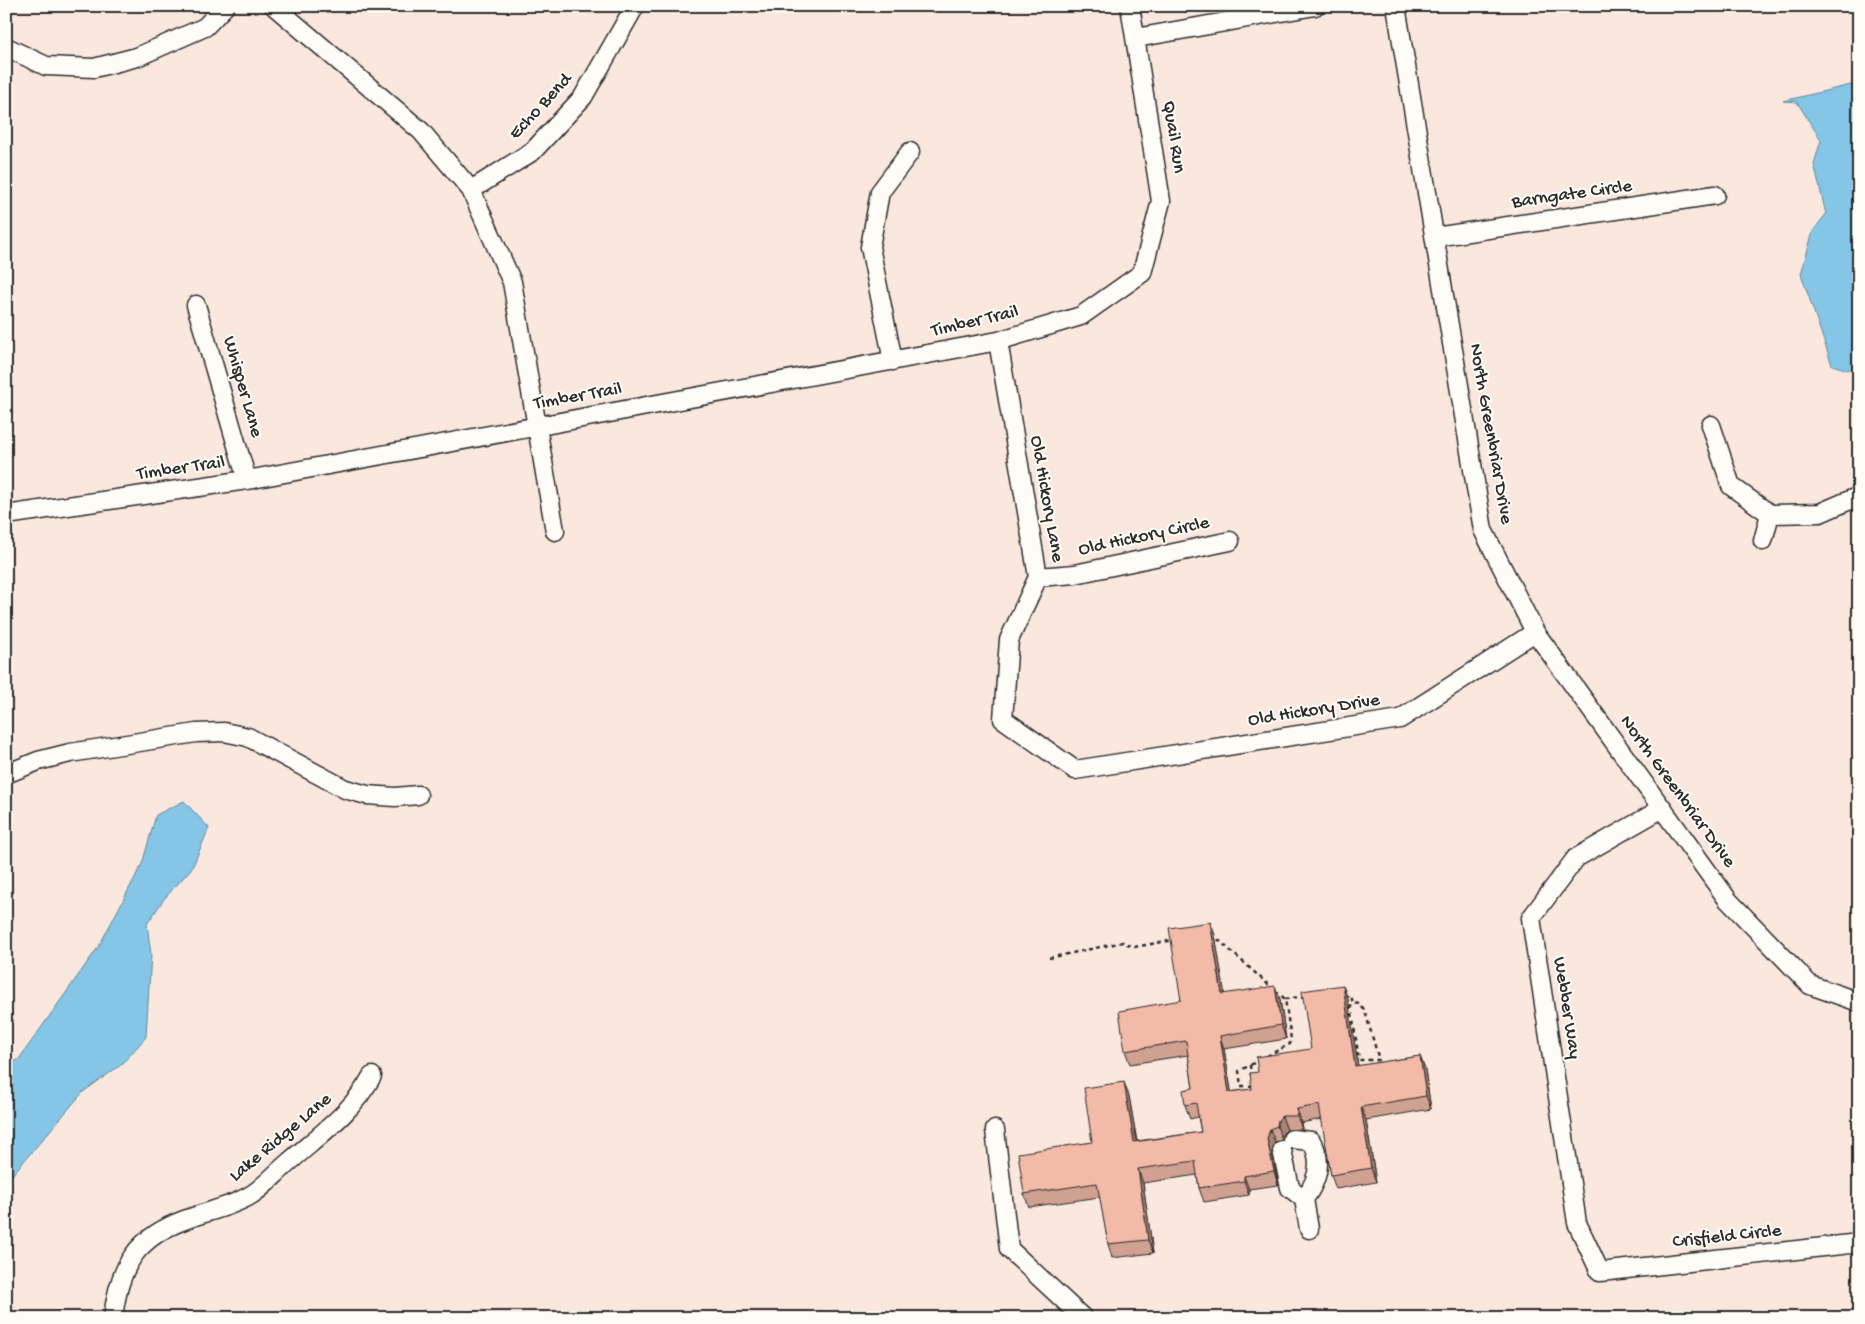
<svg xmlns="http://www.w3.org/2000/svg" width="1865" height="1324" font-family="'Gochi Hand',sans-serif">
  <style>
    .water { fill: #85c6e6; stroke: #61889b }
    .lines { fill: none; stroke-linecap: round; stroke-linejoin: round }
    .minor-casing { stroke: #2b2b2b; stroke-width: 21 }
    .path { stroke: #2b2b2b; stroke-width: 2.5; stroke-dasharray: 4 4; stroke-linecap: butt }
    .minor { stroke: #fdfcf7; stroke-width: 18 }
    .wall { fill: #d0a090; stroke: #2b2b2b }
    .shaded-wall { fill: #a98275; stroke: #2b2b2b }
    .building { fill: #f2baa7; stroke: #2b2b2b }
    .labels { text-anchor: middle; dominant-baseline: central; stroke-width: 4; stroke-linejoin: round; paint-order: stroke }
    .street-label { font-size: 19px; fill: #2b2b2b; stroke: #fdfcf7 }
  </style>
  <rect width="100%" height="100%" fill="#fae8df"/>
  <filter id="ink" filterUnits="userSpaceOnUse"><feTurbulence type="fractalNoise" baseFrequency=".02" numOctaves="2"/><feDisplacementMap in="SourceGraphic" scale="10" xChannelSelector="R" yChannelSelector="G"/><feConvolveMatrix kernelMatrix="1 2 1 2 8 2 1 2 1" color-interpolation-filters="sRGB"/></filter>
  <g filter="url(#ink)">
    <path class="water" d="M1859,83V365L1848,370L1832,365L1801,274L1813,231L1826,214L1814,164L1821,140L1797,102L1783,101Z
      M184,801L209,828L192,868L164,899L147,924L151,954L146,1037L122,1064L83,1092L6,1182V1066L19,1059L99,946L142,864L156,815Z"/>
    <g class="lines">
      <defs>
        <path id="minor" d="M274,6L421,131L471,190L512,282L555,531
          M1396,6L1483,530L1535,632L1728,900L1810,985L1859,1002
          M1136,38L1315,6
          M6,47L46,66L94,68L137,57L205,27L225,6
          M471,190L533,151L583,97L635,6
          M1435,237L1715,195
          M196,305L247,480
          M998,341L1038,577L1009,640L1003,719L1075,770L1400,719L1535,632
          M893,361L870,247L880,192L910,152
          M1711,425L1731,486L1770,514L1763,541
          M1770,514L1820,513L1859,496
          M6,515L247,480L998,341L1081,316L1142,273L1161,201L1130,6
          M1038,577L1075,574L1230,541
          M6,774L38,761L70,753L196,733L224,732L248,737L345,789L367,795L395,797L418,795
          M1663,808L1576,858L1531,918L1577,1223L1600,1272L1859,1243
          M995,1130L1009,1249L1083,1318
          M1292,1139L1311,1141C1324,1161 1317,1182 1304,1199L1309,1229
          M1282,1150L1290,1188L1304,1199
          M113,1318C119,1266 136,1237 187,1219C208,1211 231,1207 251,1195C264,1187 276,1173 288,1163C319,1135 352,1113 372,1076"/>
      </defs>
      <use href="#minor" class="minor-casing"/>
      <path class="path" d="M1212,934L1272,988
        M1049,958L1123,942L1134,947L1174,940
        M1345,997L1351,996L1353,1003L1351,1006L1359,1060H1379L1365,1011L1360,1004L1353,1003
        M1285,999L1306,996
        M1267,1056L1290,1044L1291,1039L1285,999L1277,992
        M1250,1065L1251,1076
        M1253,1086H1241L1239,1071L1258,1061"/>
      <use href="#minor" class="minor"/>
    </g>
    <path class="wall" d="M1210,922L1215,935L1224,994L1280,999L1286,1039L1224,1049L1231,1092L1252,1089L1258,1072L1311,1049L1348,999L1358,1066L1420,1056L1425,1070L1431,1109L1366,1120L1376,1182L1336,1189L1331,1175L1322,1119L1301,1123L1302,1129L1287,1130L1283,1133L1282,1140L1275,1142L1272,1152L1278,1185L1249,1189V1195L1204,1202L1199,1188L1197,1175L1143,1183L1153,1253L1112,1258L1108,1244L1100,1197L1029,1207L1024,1194L1092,1142L1129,1096L1137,1141L1201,1132L1198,1117L1190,1119L1185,1105L1193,1088L1188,1055L1130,1064L1125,1051L1181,1000Z"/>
    <path class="shaded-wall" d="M1210,922L1215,935L1227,1007L1222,994Z
      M1343,985L1348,999L1360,1080L1355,1066Z
      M1275,986L1280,999L1286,1039L1281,1025Z
      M1220,1036L1224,1049L1234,1106L1229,1092Z
      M1420,1056L1425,1070L1431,1109L1426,1096Z
      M1124,1082L1129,1096L1139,1155L1134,1142Z
      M1361,1107L1366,1120L1376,1182L1371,1168Z
      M1297,1109L1301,1123L1302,1129L1297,1116Z
      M1282,1116L1287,1130L1283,1133L1282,1140L1277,1126L1278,1120Z
      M1270,1129L1275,1142L1272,1152L1278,1185L1274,1171L1267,1139Z
      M1138,1169L1143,1183L1153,1253L1148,1240Z
      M1244,1176L1249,1189V1195L1244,1181Z"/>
    <path class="building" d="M1210,922L1222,994L1275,986L1281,1025L1220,1036L1229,1092L1252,1089L1250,1073L1258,1072L1256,1057L1311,1049L1302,991L1343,985L1355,1066L1420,1056L1426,1096L1361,1107L1371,1168L1331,1175L1319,1105L1297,1109V1116H1282L1278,1120L1277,1126L1270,1129L1267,1139L1274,1171L1244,1176V1181L1199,1188L1195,1161L1138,1169L1148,1240L1108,1244L1097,1183L1024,1194L1018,1153L1092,1142L1084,1088L1124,1082L1134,1142L1201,1132L1196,1103L1185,1105L1183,1090L1193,1088L1186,1041L1125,1051L1119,1011L1181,1000L1169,928Z"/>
  </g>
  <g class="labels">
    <g class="street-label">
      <text transform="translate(541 107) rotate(-47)">Echo Bend</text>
      <text transform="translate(1173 137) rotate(81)">Quail Run</text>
      <text transform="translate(1572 195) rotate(-8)">Barngate Circle</text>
      <text transform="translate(975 322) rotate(-13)">Timber Trail</text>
      <text transform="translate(242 387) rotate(74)">Whisper Lane</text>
      <text transform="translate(578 397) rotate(-10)">Timber Trail</text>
      <text transform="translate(1490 434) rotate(80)">North Greenbriar Drive</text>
      <text transform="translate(181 469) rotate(-8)">Timber Trail</text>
      <text transform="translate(1046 499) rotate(80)">Old Hickory Lane</text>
      <text transform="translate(1144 537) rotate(-12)">Old Hickory Circle</text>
      <text transform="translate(1314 711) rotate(-9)">Old Hickory Drive</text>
      <text transform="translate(1677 792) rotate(54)">North Greenbriar Drive</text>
      <text transform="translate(1566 1008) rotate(81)">Webber Way</text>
      <text transform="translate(281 1138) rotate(-40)">Lake Ridge Lane</text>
      <text transform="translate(1727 1237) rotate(-6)">Crisfield Circle</text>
    </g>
  </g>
  <rect width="1865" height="1324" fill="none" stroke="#fdfcf7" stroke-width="25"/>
  <rect x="12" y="12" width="1840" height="1299" fill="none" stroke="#2b2b2b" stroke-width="2" filter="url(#ink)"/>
</svg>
